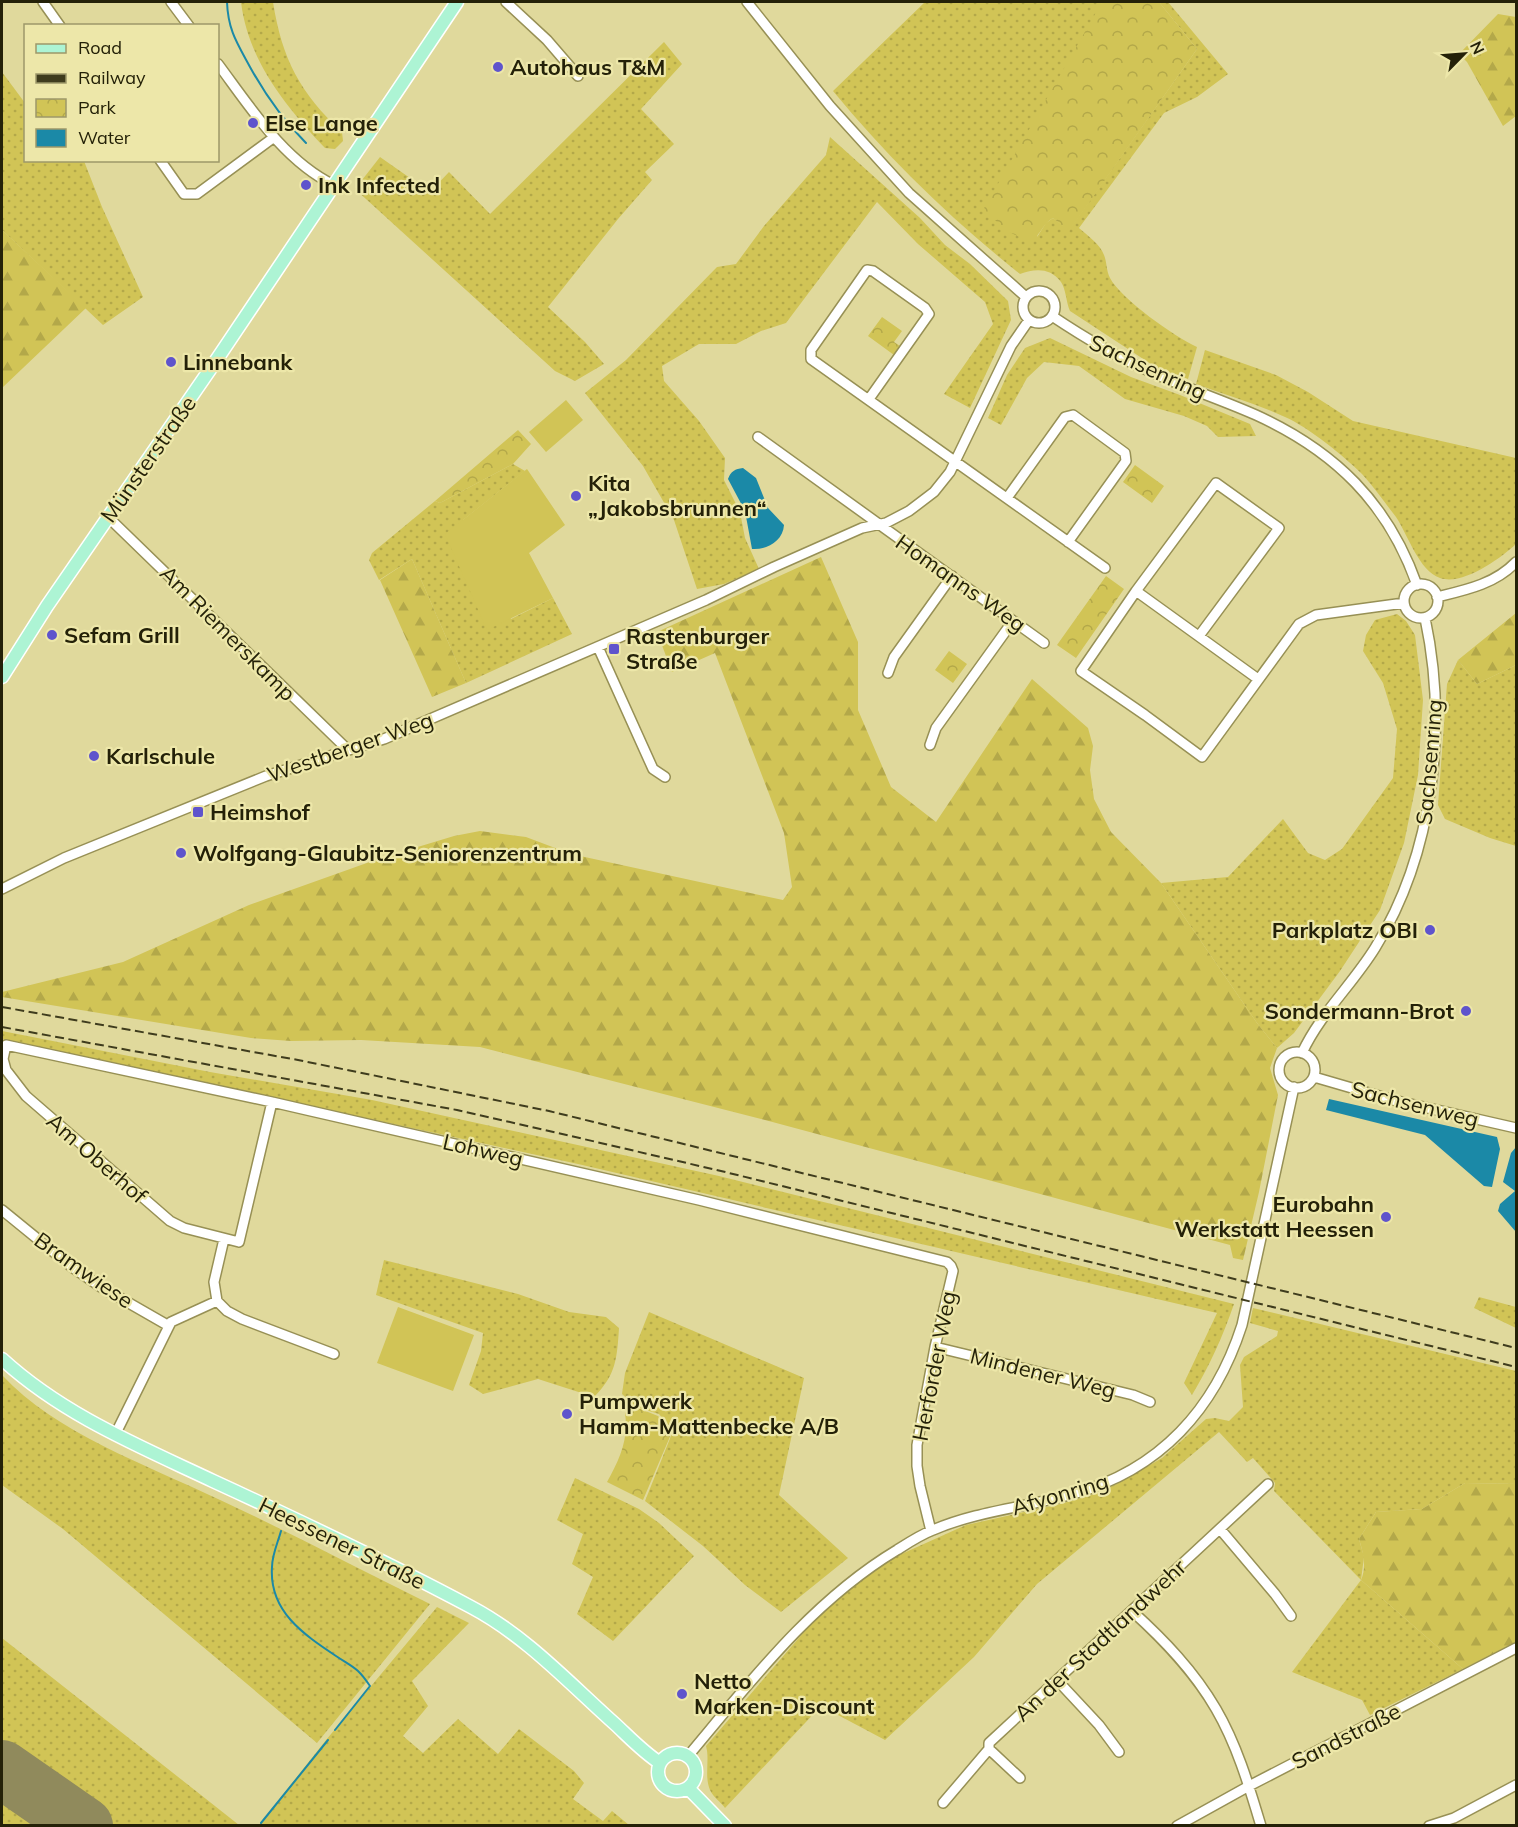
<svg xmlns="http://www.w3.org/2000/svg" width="1518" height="1827" font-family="Mulish,sans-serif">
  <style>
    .grass { fill: url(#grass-dots) }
    .forest { fill: url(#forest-firs) }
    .park { fill: url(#park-crowns) }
    .pitch { fill: #d1c456 }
    .water { fill: #1b89a7 }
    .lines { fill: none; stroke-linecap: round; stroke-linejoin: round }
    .stream { stroke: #1b89a7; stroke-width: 2 }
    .runway { stroke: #908a5c; stroke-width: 58 }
    .minor-casing { stroke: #979055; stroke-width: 12 }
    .major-casing { stroke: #fff; stroke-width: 15 }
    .minor { stroke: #fff; stroke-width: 9 }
    .major { stroke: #adf4d4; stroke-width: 12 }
    .rail { stroke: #3f3c1d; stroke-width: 2; stroke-dasharray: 9 4.5; stroke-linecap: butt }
    .poi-dot { fill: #5f54cc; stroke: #ede7a9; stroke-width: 2 }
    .labels { text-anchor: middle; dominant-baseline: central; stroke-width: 4.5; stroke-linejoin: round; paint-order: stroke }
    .poi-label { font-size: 22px; font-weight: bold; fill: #242108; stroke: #ede7a9; text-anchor: start }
    .street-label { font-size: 22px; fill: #242108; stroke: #ede7a9 }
  </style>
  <defs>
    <pattern id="grass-dots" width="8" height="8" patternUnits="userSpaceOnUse" patternTransform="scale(1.5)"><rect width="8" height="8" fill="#d1c456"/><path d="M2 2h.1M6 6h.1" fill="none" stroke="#b3a849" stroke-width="1.8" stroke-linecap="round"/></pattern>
    <pattern id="forest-firs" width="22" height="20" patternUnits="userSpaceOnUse" patternTransform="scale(1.5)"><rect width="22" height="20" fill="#d1c456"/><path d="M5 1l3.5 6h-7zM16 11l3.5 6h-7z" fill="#b3a849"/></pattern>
    <pattern id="park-crowns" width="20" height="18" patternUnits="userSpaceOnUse" patternTransform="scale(1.5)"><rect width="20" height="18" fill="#d1c456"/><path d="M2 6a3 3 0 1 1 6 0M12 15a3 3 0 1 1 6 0" fill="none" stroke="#b3a849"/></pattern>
  </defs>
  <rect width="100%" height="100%" fill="#e0d99c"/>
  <path class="grass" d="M241,2H273C282,59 300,93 342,132L343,141L335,149L325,148C286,107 248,60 241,2Z
    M925,2H1102L1037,237L1046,223L1053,218L1069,230L1197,49L1159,2H1168L1228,74L1197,97L1164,113L1079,228C1088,236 1100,244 1104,255C1107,262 1106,270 1110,278C1121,299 1175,337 1197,347L1188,379L1157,368L1070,311C1066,302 1066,289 1061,282C1050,267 1034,269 1020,274C951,219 889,159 833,91Z
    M664,42L682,64L641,109L674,144L645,172L652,180L618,219L548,307L585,342L604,364L575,381L555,371L355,189L380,157L430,192L449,172L490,214Z
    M2,72L25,103L26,160L84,161L102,207L143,297L103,325L2,230Z
    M830,137L920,218L945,245L970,264L1008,301L1011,320L970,408L944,394L993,324L985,302L918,244L877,202L786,323L761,331L736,344H699L662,366L664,381L699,421L725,458L724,480L740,512L745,538L759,569L724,584L697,589L674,520L643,466L585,393L626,360L717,267L736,264L764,226L826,155Z
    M1050,338L1131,377L1180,395L1250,424L1256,436L1218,437L1207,426L1184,416L1125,399L1079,366L1044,362L1027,378L1001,425L988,418L1007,375L1025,348Z
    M1205,350L1276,375L1308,392L1353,421L1516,458V544C1501,558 1463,586 1440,578C1419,571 1408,535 1396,517C1385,503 1374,487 1362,474C1344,456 1308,427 1285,417C1257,404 1225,395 1196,384Z
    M513,464L525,471L463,520L511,619L553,598L572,634L466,683L412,559L379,580L369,560L372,553L435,501L440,503Z
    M1397,614L1406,621L1415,635L1423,700L1418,775L1404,843L1380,910L1340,971L1294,1033L1277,1048L1257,1023L1161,883L1228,877L1283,819L1308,853L1325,860L1342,849L1393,778L1397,729L1383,683L1363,651L1366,635L1375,620Z
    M1458,660L1477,684L1516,665V846L1490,838L1445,819L1438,805L1447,684Z
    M2,1031L210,1072L372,1100L719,1176L1234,1304C1223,1336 1210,1365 1192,1395L1184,1383L1217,1313L578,1164L2,1039Z
    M384,1260L518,1294L569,1312L606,1317L619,1328C617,1359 616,1375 594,1397L538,1379L483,1394L469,1385L481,1351L483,1333L376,1295Z
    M1479,1297L1516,1307V1328L1474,1308Z
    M1253,1308L1516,1371V1484L1465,1483L1422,1509L1376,1512L1359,1539L1364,1557L1361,1580L1463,1669L1370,1715L1362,1700L1292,1672L1361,1580L1274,1491L1275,1483L1253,1458L1247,1462L1219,1432L1037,1584L974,1657L885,1740L821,1706L725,1808C721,1802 713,1797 710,1790C704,1776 710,1759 706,1746L810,1625L841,1594L861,1579L897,1556L966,1525L1060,1504L1091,1495L1117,1484L1162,1458L1206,1419L1215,1418L1229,1421L1243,1407L1240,1365L1244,1357L1277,1336L1278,1331L1250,1323Z
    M649,1312L804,1378L779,1495L848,1558L781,1612L745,1585L703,1546L645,1501L673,1431L659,1414L636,1407L622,1394L625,1373Z
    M2,1375C55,1433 147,1465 218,1499C289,1532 359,1569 430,1604L317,1743L63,1529L2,1485Z
    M575,1478L639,1509L659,1523L694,1556L613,1641L577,1614L593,1577L572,1564L583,1534L557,1520Z
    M437,1607L469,1623L412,1681L428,1706L403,1736L423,1753L458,1719L498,1754L519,1729L574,1771L584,1783L573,1799L603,1821L612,1811L629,1825H259L326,1740Z
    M2,1638L239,1825H2Z"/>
  <path class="forest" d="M1498,14L1516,17V116L1503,126L1467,62L1459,54Z
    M2,230L86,308L2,388Z
    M821,557L858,642V710L891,787L936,822L1032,679L1088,728L1093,746L1090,770L1094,799L1111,832L1161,883L1257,1023L1277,1048L1270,1068L1278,1095L1259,1192L1243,1260L1233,1258L1230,1245L765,1120L480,1047L361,1040L291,1041L251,1038L2,997V992L123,962L249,905L378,859L454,836L480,831L526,837L571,854L783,900L792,887L784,833L715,653L672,672L657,632Z
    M412,559L466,683L432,697L380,580Z
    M1516,613V665L1477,684L1458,660Z
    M1465,1483L1516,1484V1642L1463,1669L1361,1580C1367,1567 1363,1552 1359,1539L1376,1512L1422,1509Z"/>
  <path class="park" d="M1102,2H1159L1197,49L1069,231L1053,218C1040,226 1043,235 1028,241L1009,232L983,210Z
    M882,317L902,331L894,342L900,346L894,355L868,336Z
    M518,430L531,444L513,464L440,503L435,501Z
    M1135,465L1164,486L1152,503L1123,482Z
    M1106,576L1124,589L1076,658L1057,645Z
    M949,651L967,664L953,683L935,670Z
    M633,1406L658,1416L672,1432L643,1500L607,1482C619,1460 629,1440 625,1413Z"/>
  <path class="pitch" d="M566,400L583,420L546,452L529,432Z
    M527,469L565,525L529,553L553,598L487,630L445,534Z
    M398,1307L474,1335L453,1391L377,1363Z"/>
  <path class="water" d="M743,468L756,478L768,508L784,525C783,541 767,550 752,549L745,511L728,479C731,471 735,469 743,468Z
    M1329,1099L1497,1137L1500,1149L1492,1187L1484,1186L1425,1135L1326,1110Z
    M1516,1147V1232L1498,1211L1500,1204L1515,1191L1503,1182L1511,1153Z"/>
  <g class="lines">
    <path class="stream" d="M227,2C228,30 237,43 250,67C266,96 283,120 306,143
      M281,1531C278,1542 272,1555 272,1567C269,1611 303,1634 336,1656C354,1668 357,1667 370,1686L335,1730
      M261,1823L328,1740"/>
    <path class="runway" d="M2,1769L84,1826"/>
    <defs>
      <path id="minor" d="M43,2L60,26
        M171,2L189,26
        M506,2L547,40L578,76
        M747,2L830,106L909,193L1026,297
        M218,64C250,107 284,161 334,185
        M160,160L184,194H197L273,138
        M1023 307a16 16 0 1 1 32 0a16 16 0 1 1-32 0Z
        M1052,316C1082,336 1113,355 1147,370C1182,387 1220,399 1256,415C1335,451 1388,503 1417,585
        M869,399L929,314L925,308L873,271L867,270L811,350V359L1105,568
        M758,437L1044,643
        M1007,498L1065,417L1073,415L1125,453L1126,461L1068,542
        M108,517L347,749
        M1404 601a17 17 0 1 1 34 0a17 17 0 1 1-34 0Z
        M1136,591L1258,679
        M1437,597C1466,590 1495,584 1516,562
        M1199,636L1279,528L1216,483L1136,591L1081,671L1145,715L1202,757L1299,624L1316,615L1404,603
        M598,647L653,769L665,777
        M888,673L894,657L952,576
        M930,745L936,728L1013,621
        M2,889L64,858L266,776L384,739L706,600L774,567L862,528L886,523L909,511L934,492L950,472L1011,346L1029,320
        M1279 1070a18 18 0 1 1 36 0a18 18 0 1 1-36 0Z
        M1302,1053C1320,1014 1352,985 1375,948C1434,853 1448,726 1425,618
        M1314,1077L1393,1100L1516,1128
        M272,1102L239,1242L184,1228L170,1221L26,1096L6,1070L3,1059L6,1045L272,1102L311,1111L699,1200L947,1262L951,1266L953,1271L935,1347L917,1445V1466L920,1486L931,1531
        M2,1210L72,1267L101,1287L169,1326
        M217,1301L214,1282L224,1239
        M935,1347L1133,1395L1150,1402
        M115,1435L171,1322L217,1301L227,1311L242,1319L334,1354
        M1220,1529L1275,1594L1291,1616
        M1132,1611C1164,1640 1194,1671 1216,1709C1237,1745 1249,1786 1261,1826
        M1057,1680L1099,1725L1119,1752
        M989,1749L1020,1778
        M688,1756C751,1681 812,1601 897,1550C908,1543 920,1535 933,1530C977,1511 1027,1507 1073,1494C1160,1470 1215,1409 1242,1325L1294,1087
        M943,1803L989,1749V1743L1268,1484
        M1177,1826L1249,1786L1516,1648
        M1429,1826L1454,1818L1516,1785"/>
      <path id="major" d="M2,677L47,606L211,368L457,2
        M2,1359C63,1415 139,1446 213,1481C300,1521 387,1562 471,1607C526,1636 569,1683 615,1724C629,1737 643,1752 660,1763
        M658 1772a19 19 0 1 1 38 0a19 19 0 1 1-38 0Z
        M688,1788L725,1826"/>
    </defs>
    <use href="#minor" class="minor-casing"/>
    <use href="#major" class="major-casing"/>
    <use href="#minor" class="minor"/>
    <use href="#major" class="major"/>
    <path class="rail" d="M2,1007L298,1060L549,1111L1516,1348
      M2,1027L457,1110L545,1130L721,1171L1516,1367"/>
  </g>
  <g class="poi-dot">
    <circle cx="498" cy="67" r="6"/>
    <circle cx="253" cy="123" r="6"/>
    <circle cx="306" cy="185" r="6"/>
    <circle cx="171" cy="362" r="6"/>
    <circle cx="576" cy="496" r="6"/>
    <circle cx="52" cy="635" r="6"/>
    <rect x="608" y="643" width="12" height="12" rx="3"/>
    <circle cx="94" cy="756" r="6"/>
    <rect x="192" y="806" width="12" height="12" rx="3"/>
    <circle cx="181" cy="853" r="6"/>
    <circle cx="1430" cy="930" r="6"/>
    <circle cx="1466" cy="1011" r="6"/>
    <circle cx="1386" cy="1217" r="6"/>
    <circle cx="567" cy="1414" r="6"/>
    <circle cx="682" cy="1694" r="6"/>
  </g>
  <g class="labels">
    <g class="poi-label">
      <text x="510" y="67">Autohaus T&amp;M</text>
      <text x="265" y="123">Else Lange</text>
      <text x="318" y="185">Ink Infected</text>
      <text x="183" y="362">Linnebank</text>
      <text x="588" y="483">Kita<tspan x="588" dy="25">„Jakobsbrunnen“</tspan></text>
      <text x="64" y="635">Sefam Grill</text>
      <text x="626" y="636">Rastenburger<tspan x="626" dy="25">Straße</tspan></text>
      <text x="106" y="756">Karlschule</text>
      <text x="210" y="812">Heimshof</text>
      <text x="193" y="853">Wolfgang-Glaubitz-Seniorenzentrum</text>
      <text x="1418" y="930" text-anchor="end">Parkplatz OBI</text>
      <text x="1454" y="1011" text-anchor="end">Sondermann-Brot</text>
      <text x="1374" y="1204" text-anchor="end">Eurobahn<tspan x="1374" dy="25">Werkstatt Heessen</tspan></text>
      <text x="579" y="1401">Pumpwerk<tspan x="579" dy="25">Hamm-Mattenbecke A/B</tspan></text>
      <text x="694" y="1681">Netto<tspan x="694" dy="25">Marken-Discount</tspan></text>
    </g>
    <g class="street-label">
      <text transform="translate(1148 367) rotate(25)">Sachsenring</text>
      <text transform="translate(148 459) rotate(-55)">Münsterstraße</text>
      <text transform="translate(961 583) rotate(35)">Homanns Weg</text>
      <text transform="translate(228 633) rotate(45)">Am Riemerskamp</text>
      <text transform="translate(350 747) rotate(-19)">Westberger Weg</text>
      <text transform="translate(1429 762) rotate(-85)">Sachsenring</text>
      <text transform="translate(1415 1104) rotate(14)">Sachsenweg</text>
      <text transform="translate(483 1150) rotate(13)">Lohweg</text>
      <text transform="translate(97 1158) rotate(41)">Am Oberhof</text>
      <text transform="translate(84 1270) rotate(35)">Bramwiese</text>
      <text transform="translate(934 1366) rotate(-79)">Herforder Weg</text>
      <text transform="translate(1043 1373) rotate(14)">Mindener Weg</text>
      <text transform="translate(1060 1494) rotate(-16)">Afyonring</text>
      <text transform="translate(342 1543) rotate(26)">Heessener Straße</text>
      <text transform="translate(1100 1640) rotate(-43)">An der Stadtlandwehr</text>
      <text transform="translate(1346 1736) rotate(-27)">Sandstraße</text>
    </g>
  </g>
  <rect width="1518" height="1827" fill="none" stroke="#242108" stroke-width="6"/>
  <rect x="24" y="24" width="195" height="138" fill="#ede7a9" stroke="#9d9869" stroke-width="1.5"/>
  <rect x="36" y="44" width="30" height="9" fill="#adf4d4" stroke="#9d9869" stroke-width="1.5"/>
  <text x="78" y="54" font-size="18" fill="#242108">Road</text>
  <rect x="36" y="74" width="30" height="9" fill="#3f3c1d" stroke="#9d9869" stroke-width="1.5"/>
  <text x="78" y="84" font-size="18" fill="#242108">Railway</text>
  <rect x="36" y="99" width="30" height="18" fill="url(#park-crowns)" stroke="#9d9869" stroke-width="1.5"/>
  <text x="78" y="114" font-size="18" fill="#242108">Park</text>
  <rect x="36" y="129" width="30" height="18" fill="#1b89a7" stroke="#9d9869" stroke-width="1.5"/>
  <text x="78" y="144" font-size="18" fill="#242108">Water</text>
  <g transform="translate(1464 54) rotate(65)" stroke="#ede7a9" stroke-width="4.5" paint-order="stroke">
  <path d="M0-4.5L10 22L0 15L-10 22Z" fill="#242108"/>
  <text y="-9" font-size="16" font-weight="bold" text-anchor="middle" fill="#242108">N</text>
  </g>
</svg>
